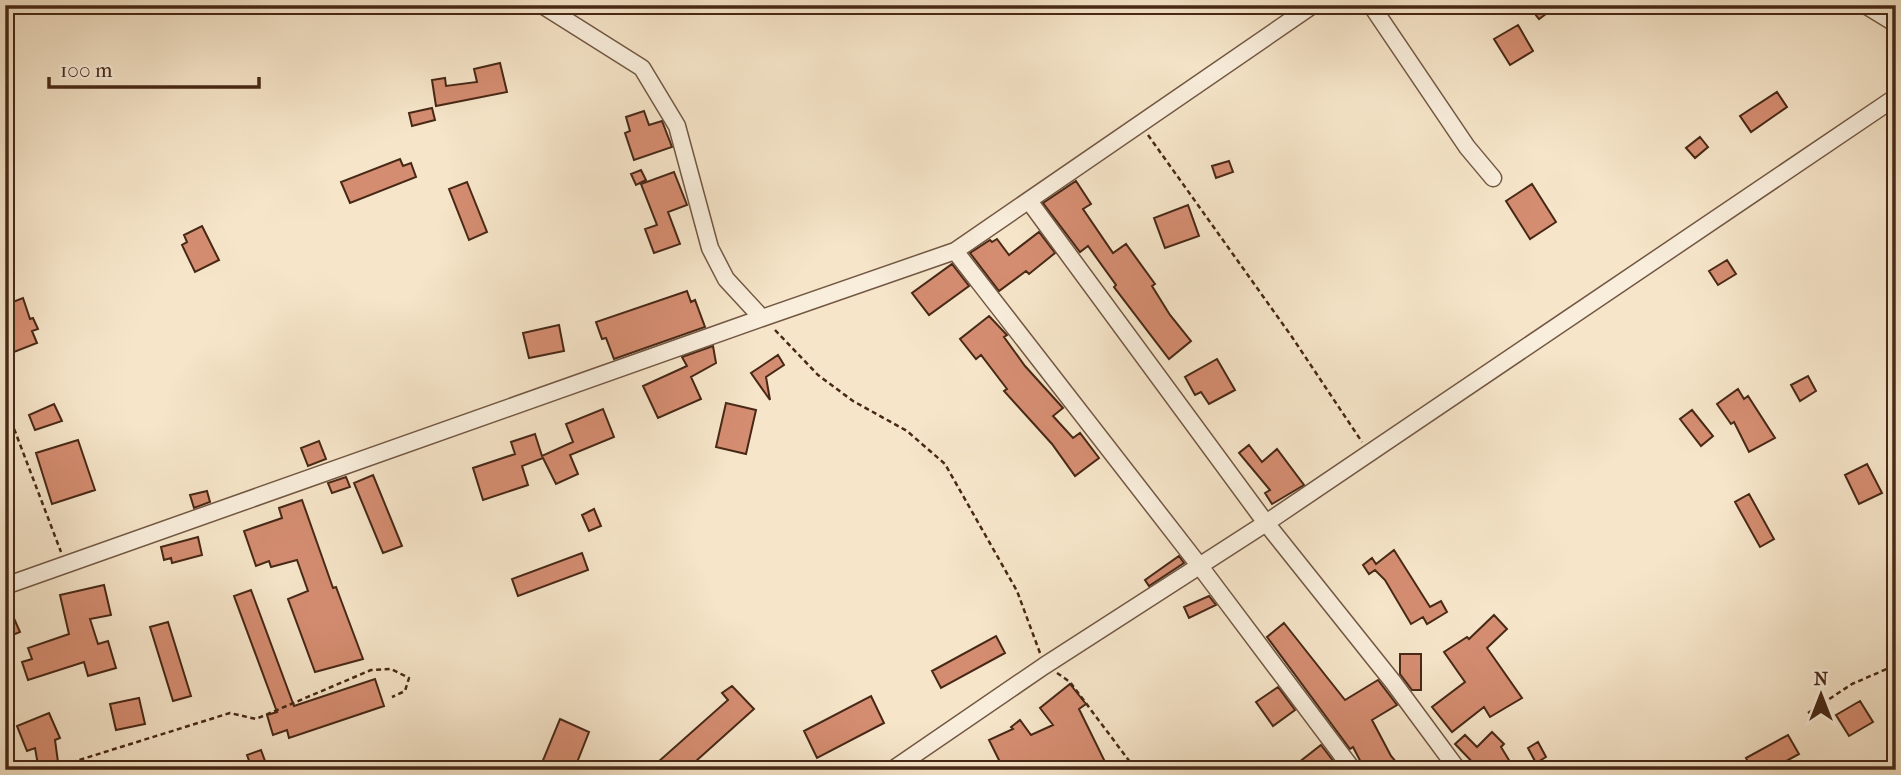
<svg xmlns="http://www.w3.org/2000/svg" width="1901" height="775" font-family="'IM FELL French Canon',serif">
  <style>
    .building { fill: #d58d71; stroke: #472816; stroke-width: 2 }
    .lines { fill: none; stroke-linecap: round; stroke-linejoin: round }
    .minor-casing { stroke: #735743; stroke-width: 19 }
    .path { stroke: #472816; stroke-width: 2.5; stroke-dasharray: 5 3.5; stroke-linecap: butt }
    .minor { stroke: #f9eedc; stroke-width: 16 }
  </style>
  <rect width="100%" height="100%" fill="#f6e5c9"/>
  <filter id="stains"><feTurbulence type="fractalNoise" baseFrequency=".00286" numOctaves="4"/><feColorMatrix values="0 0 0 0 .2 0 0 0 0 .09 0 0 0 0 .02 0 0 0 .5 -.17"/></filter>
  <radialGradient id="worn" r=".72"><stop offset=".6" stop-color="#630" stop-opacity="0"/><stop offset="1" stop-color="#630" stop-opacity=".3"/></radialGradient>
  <path class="building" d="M1528,5H1558L1539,19Z
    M1518,25L1533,51L1510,65L1494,39Z
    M500,63L507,92L436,106L432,80L445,78L446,86L477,82L474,69Z
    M1777,92L1787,107L1751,132L1740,116Z
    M432,108L435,120L412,126L409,113Z
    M644,111L649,125L662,121L672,147L634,160L625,133L630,131L626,117Z
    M1700,137L1708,147L1695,158L1686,148Z
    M400,159L403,166L411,163L416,177L350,203L341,182Z
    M1229,161L1233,172L1216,178L1212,166Z
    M641,170L646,180L636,185L631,174Z
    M674,172L687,205L668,212L680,244L654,253L645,229L657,225L641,184Z
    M1076,181L1091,204L1083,209L1113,253L1126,244L1155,284L1152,286L1170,315L1191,341L1169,359L1114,287L1116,285L1088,246L1080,252L1043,203Z
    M467,182L487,232L469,240L449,189Z
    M1532,184L1556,222L1530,239L1506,201Z
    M1188,205L1199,236L1165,248L1154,218Z
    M202,226L219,260L195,272L182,245L187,242L184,235Z
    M1039,232L1055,253L1029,274L1026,271L999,291L970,253L990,240L992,242L997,239L1009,255Z
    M1727,260L1736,274L1718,285L1709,271Z
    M952,264L969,286L929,315L912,293Z
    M687,291L691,302L695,300L705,327L614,359L606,338L602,339L596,322Z
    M23,298L30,319L33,318L38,329L32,331L37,343L14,352L5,327V305Z
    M989,316L1007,335L1004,337L1025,366L1063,408L1053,416L1073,438L1080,433L1099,458L1075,476L1052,444L1004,391L1007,389L1004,385L981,355L976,359L960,339Z
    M559,325L564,351L529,358L523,333Z
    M713,346L716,363L691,377L701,399L658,418L643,386L687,366L682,357Z
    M778,355L784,365L766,377L770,400L751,373Z
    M1217,359L1235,390L1209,404L1201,392L1195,395L1185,377Z
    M1808,376L1816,391L1800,401L1791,385Z
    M1738,389L1744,399L1748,396L1775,438L1749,452L1734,422L1731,424L1717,404Z
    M726,403L756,410L746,454L716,447Z
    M54,404L62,421L35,430L29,415Z
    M603,409L614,437L570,455L578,474L556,484L543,458L522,466L528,485L483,500L473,468L515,454L511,442L535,434L542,456L573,442L566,424Z
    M1692,410L1713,436L1701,446L1680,419Z
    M78,440L95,490L52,504L36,453Z
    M319,441L326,459L308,466L301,448Z
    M1249,445L1262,462L1277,449L1304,485L1272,504L1265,493L1270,490L1239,453Z
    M1867,464L1882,493L1859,504L1845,475Z
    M373,475L402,546L383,553L354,483Z
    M346,477L350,487L332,493L328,483Z
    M207,491L210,502L194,508L190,495Z
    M1749,494L1774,539L1760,547L1735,502Z
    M302,500L333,588L336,587L363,659L315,672L288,599L308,591L297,560L271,567L269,561L256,566L244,531L282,518L279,508Z
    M594,509L601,526L589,531L582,515Z
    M198,537L202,555L172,563L171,558L164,560L161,547Z
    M1394,550L1430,607L1441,601L1447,612L1427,624L1423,617L1411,624L1385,580L1375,570L1369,574L1363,565L1372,558L1376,564Z
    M582,553L588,570L518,596L512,579Z
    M1179,556L1184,563L1149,586L1145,580Z
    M104,585L111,615L90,619L98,644L108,641L116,668L88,676L84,662L28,680L22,662L32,659L28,648L69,634L60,595Z
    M251,590L294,706L375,679L384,706L289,738L287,730L273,735L267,715L277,712L234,596Z
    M1209,596L1216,605L1189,618L1184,607Z
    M5,598L20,632L5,638Z
    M1494,615L1507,629L1487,648L1522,698L1490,717L1484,707L1452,732L1432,707L1465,682L1444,652L1467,637L1469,639Z
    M168,622L191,696L173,701L150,627Z
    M1284,623L1345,700L1378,680L1397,705L1372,720L1391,756L1403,770H1365L1353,747L1350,749L1267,637Z
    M996,636L1005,653L941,688L932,671Z
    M1400,654H1421V690H1412L1400,674Z
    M1070,684L1086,704L1079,709L1109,770H1023L1020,762L1002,770H980L999,760L989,740L1013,729L1011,727L1020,720L1031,735L1053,725L1040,708Z
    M732,686L754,709L686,770H665L658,762L728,700L722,693Z
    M1278,687L1295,710L1273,726L1256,702Z
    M871,696L884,723L817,758L804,731Z
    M139,698L145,724L116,730L110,704Z
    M1860,701L1873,722L1849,736L1836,715Z
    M49,713L60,738L55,740L58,762L38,765L35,748L27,751L17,726Z
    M560,719L589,732L574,770H539Z
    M1492,732L1504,744L1501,747L1515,770H1480L1455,744L1465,735L1477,747Z
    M1788,735L1799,754L1770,770H1752L1746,758Z
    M1538,742L1546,757L1536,763L1528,748Z
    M1321,745L1334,762L1324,770H1303L1298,763Z
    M261,750L265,761L251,766L247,755Z"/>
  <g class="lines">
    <defs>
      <path id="minor" d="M542,5L642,68L677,126L710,248L726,279L762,318L955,251L1313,5
        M1371,5L1467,147L1493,178
        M1865,5L1896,24
        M1029,201L1266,523L1393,682L1458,770
        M955,251L1202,569L1353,770
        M5,586L762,318
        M892,770L1044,666L1266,523L1896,97"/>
    </defs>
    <use href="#minor" class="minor-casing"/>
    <path class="path" d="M1148,135L1292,337L1362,442
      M775,330L818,375L853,401L907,431L945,464L1017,591L1040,653
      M5,405L61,552
      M1057,673L1070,682L1136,770
      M1808,713L1852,684L1896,665
      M47,770L230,713L256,719L371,670L391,669L409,678L405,691L392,697"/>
    <use href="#minor" class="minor"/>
  </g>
  <rect width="1901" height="775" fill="none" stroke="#f6e5c9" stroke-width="28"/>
  <rect x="7" y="7" width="1887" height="761" fill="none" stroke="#472816" stroke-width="3.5"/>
  <rect x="14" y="14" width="1873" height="747" fill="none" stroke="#472816" stroke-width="2"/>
  <g transform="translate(1821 695)" stroke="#f9eedc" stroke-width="5" paint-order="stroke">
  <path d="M0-5L12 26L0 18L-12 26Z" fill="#472816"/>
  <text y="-10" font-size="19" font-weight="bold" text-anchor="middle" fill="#472816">N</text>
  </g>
  <path d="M49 77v10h210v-10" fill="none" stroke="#472816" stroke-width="3.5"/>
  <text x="60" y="77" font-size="21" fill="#472816" stroke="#f9eedc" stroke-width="5" paint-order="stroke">100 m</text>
  <rect width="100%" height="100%" filter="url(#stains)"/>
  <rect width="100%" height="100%" fill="url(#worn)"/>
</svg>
